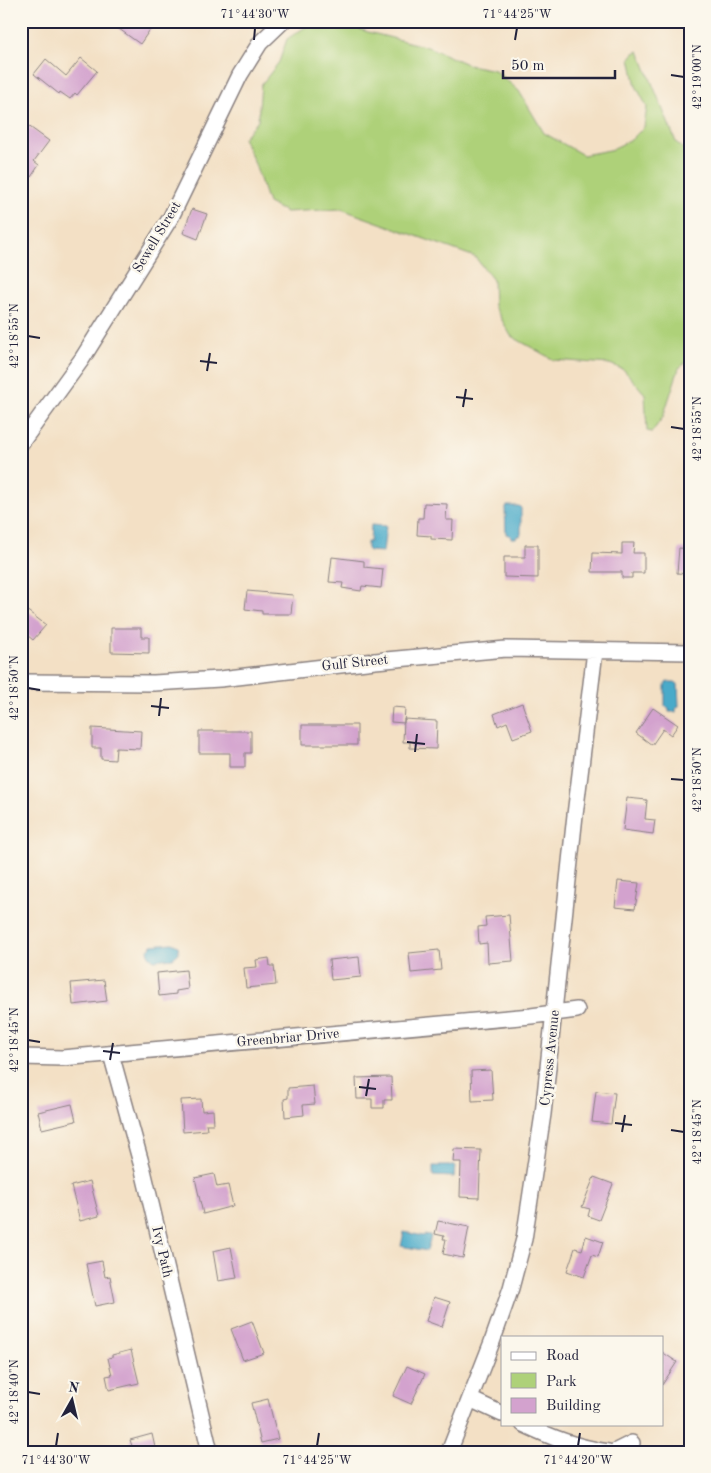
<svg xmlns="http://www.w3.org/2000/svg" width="711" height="1473" font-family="'Old Standard TT',serif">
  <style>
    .green { fill: #aed179; stroke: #687a5a }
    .water { fill: #4aaac9; stroke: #366682 }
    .building { fill: #d3a2ce }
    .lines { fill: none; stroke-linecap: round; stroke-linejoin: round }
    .minor-casing { stroke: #8a8180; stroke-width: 18 }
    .minor { stroke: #fff; stroke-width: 15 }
    .ticks { fill: none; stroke: #22223b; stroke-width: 2 }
    .labels { text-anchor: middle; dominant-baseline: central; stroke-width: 5; stroke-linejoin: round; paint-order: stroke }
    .street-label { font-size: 14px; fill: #22223b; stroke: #fbf7ec }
    .neatline { fill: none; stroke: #22223b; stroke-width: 2 }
    .ticks-label { font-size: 12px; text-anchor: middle; fill: #22223b }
  </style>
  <rect width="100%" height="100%" fill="#fbf7ec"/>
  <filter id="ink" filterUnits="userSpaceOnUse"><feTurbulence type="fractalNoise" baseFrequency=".02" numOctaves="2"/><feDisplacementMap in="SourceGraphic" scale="10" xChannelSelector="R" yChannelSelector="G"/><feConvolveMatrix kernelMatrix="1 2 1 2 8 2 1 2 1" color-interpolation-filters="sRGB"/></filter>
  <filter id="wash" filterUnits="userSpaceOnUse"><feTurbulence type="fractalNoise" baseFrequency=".0096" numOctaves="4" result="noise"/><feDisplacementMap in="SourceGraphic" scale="20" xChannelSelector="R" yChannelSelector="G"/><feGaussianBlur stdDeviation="1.12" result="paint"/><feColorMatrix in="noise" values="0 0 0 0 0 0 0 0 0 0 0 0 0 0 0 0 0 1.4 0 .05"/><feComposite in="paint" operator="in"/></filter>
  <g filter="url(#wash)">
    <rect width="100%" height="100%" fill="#f3e0c5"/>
    <path class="green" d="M336,21L368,32L428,47L469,65L495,70L519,91L544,133L583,155L610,150L631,140L644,127L647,107L636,86L630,58L634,53L639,51L676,142L690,155V359L679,368L663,417L652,432L647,431L645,394L624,370L610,364L554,360L511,336L494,306L493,280L475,257L341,209L286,212L268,203L255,164L243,138L258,120L261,85L279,62L287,39L313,22Z"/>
    <path class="water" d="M507,506H519L521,508V534L520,536H517L516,538H511V536L506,534L505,508Z
      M371,525L386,526L383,552L369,551L367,549V542H370Z
      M667,682H675L678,684L679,706L676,709V712H669V709L665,706V685Z
      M172,943L178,946L179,953L173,958L154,960L149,956L148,949L152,945Z
      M433,1166H455L454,1177L433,1176Z
      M404,1232L423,1236L424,1235L431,1236L427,1251L401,1246Z"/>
    <g id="blocks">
      <path class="building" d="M108,21H156L140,44Z
        M81,58L97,71L77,95L75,93L70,99L60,92L59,94L34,74L46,59L66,76Z
        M27,125L49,141L34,161L39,165L31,177L26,173L21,180V134Z
        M192,209L207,214L198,239L183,233Z
        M424,503L447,504L446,520H453L452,540L431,539V536L417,535L418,518H423Z
        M622,543H634L633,553H644V573H632V578H622V572H592L593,553L622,554Z
        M525,545H538V578L504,577V557H525Z
        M679,548L690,549V574L677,573Z
        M332,557L364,561V567L383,569L381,588L362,586L361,591L342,588L343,583L329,582Z
        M247,591L293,595L291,614H262V611L245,609Z
        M21,606L46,625L33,640L21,630Z
        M111,628H141V637H149V653L111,652Z
        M522,703L532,731L513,738L507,722L498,726L494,714Z
        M392,707L405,708L404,723L391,722Z
        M653,708L678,725L671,735L663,729L652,745L636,733Z
        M404,719L437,721L436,749L410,748V742H403Z
        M302,725H357V745H302Z
        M92,728L141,731L140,749L116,748L115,760L101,759V748H92Z
        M199,731H251V753H245V767H230V753H199Z
        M627,798L647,800L645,819L655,820L653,834L623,830Z
        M618,881L639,883L635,909L615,907Z
        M509,915L513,961L488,963L487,943L479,944L478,927L486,926L485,917Z
        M439,950L441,970L411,973L409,953Z
        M359,957L361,977L331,980L329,960Z
        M269,958L270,966H274L276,985L246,988L244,968L257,967L256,960Z
        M186,970L188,989L176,991V994L159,996L157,973Z
        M104,980L107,1001L73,1005L71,983Z
        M491,1070L493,1100L472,1101L471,1071Z
        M391,1077L392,1100H384V1108H372V1099H357L356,1078Z
        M313,1086L315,1104L303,1105L304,1115L285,1117L284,1099L288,1098V1088Z
        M596,1091L615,1093L611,1124L592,1122Z
        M201,1099L202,1111L213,1110L214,1124H206L207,1130L183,1132L181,1100Z
        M72,1104L76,1121L42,1129L38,1112Z
        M454,1149L481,1150L479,1198L460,1197L461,1162H453Z
        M214,1174L217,1187L228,1185L233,1206L203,1214L195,1178Z
        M594,1177L613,1184L599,1220L588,1216L590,1209L582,1207Z
        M90,1181L99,1216L80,1221L71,1186Z
        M438,1221L469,1227L463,1258L443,1254L446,1239H443L444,1236L435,1234Z
        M586,1236L603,1242L598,1257L592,1255L584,1277L567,1271L575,1248L582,1250Z
        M231,1247L237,1278L218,1281L213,1251Z
        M102,1261L105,1277L110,1276L115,1302L95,1306L86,1264Z
        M434,1297L450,1302L442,1327L426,1321Z
        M252,1321L264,1353L243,1360L231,1329Z
        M131,1350L139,1383L109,1390L106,1376L112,1375L108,1358L112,1357V1355Z
        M662,1352L677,1362L662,1385Z
        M407,1366L425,1374L411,1404L393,1396Z
        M268,1399L278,1439L261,1443L251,1403Z
        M152,1434L156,1452H134L130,1440Z"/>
    </g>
  </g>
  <g filter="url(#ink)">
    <use href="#blocks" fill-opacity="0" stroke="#8a8180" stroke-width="1"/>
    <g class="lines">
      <defs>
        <path id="minor" d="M21,443L82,359L171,217L240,75L260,43L283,21
          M21,682L154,683L220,679L375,661L506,649L690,652
          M111,1054L143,1170L210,1452
          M21,1057L62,1058L531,1016L577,1010
          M470,1399L502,1414
          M523,1424C553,1438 575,1447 608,1452
          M449,1452L492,1342L511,1288L524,1239L543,1114L575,815L595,651
          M614,1452L632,1443"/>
      </defs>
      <use href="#minor" class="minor-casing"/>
      <use href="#minor" class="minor"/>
    </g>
  </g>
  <path class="ticks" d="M254,40L255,28M515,40L517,28M671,75L684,77M28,336L40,338M200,361L217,363M207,371L210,353M456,397L473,399M463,407L466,389M671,427L684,429M28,688L40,690M151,706L169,708M159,716L161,698M407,742L425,744M415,752L417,734M671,779L684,780M28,1040L40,1042M103,1051L120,1053M110,1060L113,1043M359,1087L376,1089M366,1096L369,1079M615,1123L632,1125M671,1130L684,1132M622,1132L625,1115M28,1392L40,1394M56,1446L58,1433M317,1446L319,1433M578,1446L580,1433"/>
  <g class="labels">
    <g class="street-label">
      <text transform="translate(157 237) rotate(-59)">Sewell Street</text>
      <text transform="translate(355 663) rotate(-6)">Gulf Street</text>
      <text transform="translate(288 1038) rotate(-5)">Greenbriar Drive</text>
      <text transform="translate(550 1058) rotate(-84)">Cypress Avenue</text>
      <text transform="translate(162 1252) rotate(77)">Ivy Path</text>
    </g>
  </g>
  <rect width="711" height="1473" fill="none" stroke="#fbf7ec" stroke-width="55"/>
  <rect x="501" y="1336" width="162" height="90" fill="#fbf7ec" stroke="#a4a2a5"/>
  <rect x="511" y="1352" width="25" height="8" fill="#ffffff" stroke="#a4a2a5"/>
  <text x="546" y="1360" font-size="15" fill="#22223b">Road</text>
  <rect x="511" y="1373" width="25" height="15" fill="#aed179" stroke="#a4a2a5"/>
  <text x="546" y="1386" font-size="15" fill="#22223b">Park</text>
  <rect x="511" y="1398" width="25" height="15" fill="#d3a2ce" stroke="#a4a2a5"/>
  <text x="546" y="1410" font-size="15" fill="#22223b">Building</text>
  <g transform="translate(72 1400) rotate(8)" stroke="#fbf7ec" stroke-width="4" paint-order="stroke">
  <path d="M0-4L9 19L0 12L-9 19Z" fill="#22223b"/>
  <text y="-8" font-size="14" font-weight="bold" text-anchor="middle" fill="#22223b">N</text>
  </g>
  <path d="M503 70v8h112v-8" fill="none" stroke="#22223b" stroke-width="2.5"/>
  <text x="511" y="70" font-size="15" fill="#22223b" stroke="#fbf7ec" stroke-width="4" paint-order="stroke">50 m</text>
  <rect x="28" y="28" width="656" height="1418" class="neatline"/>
  <g class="ticks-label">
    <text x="255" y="18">71°44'30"W</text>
    <text x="517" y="18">71°44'25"W</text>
    <text transform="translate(697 77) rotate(-90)" y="4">42°19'00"N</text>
    <text transform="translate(14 336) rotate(-90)" y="4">42°18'55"N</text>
    <text transform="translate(697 429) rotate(-90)" y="4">42°18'55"N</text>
    <text transform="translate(14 688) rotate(-90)" y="4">42°18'50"N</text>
    <text transform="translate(697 780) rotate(-90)" y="4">42°18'50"N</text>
    <text transform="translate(14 1040) rotate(-90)" y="4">42°18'45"N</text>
    <text transform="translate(697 1132) rotate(-90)" y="4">42°18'45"N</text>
    <text transform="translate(14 1392) rotate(-90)" y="4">42°18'40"N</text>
    <text x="56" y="1464">71°44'30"W</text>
    <text x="317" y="1464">71°44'25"W</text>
    <text x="578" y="1464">71°44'20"W</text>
  </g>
</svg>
